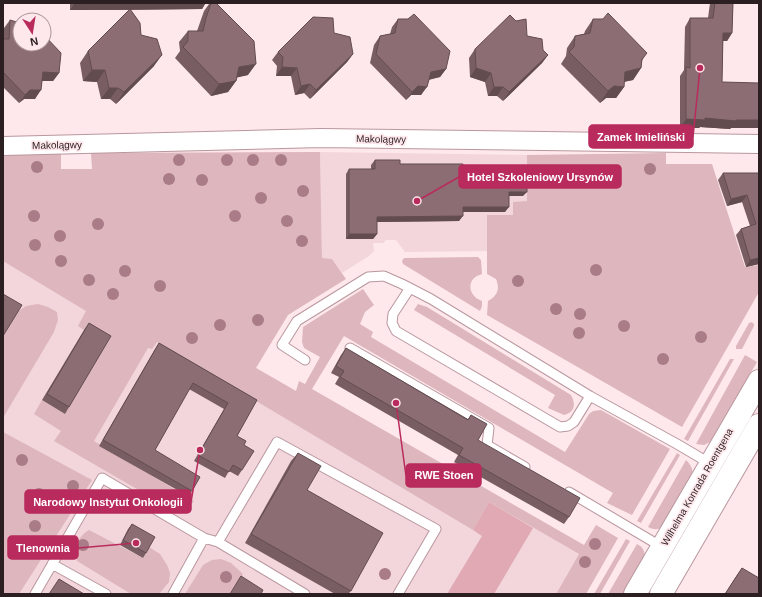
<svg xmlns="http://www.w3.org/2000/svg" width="762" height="597" font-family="Arial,sans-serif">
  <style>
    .built { fill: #f2d6db }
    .green { fill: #deb6bd }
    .forest { fill: #e0a9b4 }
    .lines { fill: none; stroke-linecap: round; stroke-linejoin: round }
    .lane-casing { stroke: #b9979e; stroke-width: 11 }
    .street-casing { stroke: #b9979e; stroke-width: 20 }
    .secondary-casing { stroke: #b9979e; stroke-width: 24 }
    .lane { stroke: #fff; stroke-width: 9 }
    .street { stroke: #fff; stroke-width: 18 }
    .secondary { stroke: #fff; stroke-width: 22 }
    .tree { fill: #a97c87 }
    .wall { fill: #785e63 }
    .shaded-wall { fill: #624c50 }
    .building { fill: #8c6d73; stroke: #624c50 }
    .labels { text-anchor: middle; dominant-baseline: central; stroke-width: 3.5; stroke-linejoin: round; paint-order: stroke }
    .street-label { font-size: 10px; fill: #2c1f21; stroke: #fee8ec }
    .leader { fill: none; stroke: #b92b5c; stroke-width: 1.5 }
    .callout-dot { fill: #b92b5c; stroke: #fee8ec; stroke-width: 1.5 }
    .callout { fill: #b92b5c; stroke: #b92b5c; stroke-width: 1.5 }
    .callout-label { font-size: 11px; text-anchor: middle; font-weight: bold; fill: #fff }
  </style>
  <rect width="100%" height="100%" fill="#fee8ec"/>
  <path class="built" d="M320,152L527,155V201L513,215H487V251L405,252L396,240H386L383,243H373L374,251L369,256L342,273L332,259H322Z
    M3,221L296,391L579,554L556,594H3Z"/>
  <path class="green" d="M320,152L322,258L332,259L346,279L288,315L256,368L296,391L299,381L305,384L320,357L304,348L302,342L303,327L363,289L374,305L365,312L360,324L373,332L371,337L565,452L589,414L593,411L601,410L670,449L632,515L607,503L613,493L344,336L312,389L584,545L596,525L618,538L586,594H556L579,554L489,502L473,530L157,342L152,349L148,348L94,441L194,501L187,511L180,514L54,441L61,431L34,414L42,400L65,414L84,330L78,326L86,311L3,261V155L61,153V169H92L91,153Z
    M666,153V164H712L745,267L759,265V292L682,427L487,315L488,301C498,295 500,289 496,279L487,274V215H513V202L527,201V155Z
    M478,257L481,260L482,274C466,278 467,296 482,301V306L480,311L403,264L402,261L404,258Z
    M38,304L48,307L57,312L58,320L54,332L3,418V335L17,312L26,306Z
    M418,304L427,307L571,395C576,404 575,412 564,415L548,408L555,395L414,310Z
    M752,322L754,324V326L742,349H736V346L749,323Z
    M745,355L757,362L710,442L704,445L696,444Z
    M730,359H734L688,441L684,439Z
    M3,432L92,480L19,594H3Z
    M677,453L680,455L641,523L637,521Z
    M686,460C691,465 693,469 693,476L663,527C657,530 654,530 648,527Z
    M89,530L143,558L149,547L160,554L167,565L170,573L169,582L159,594H131L77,561C74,548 77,537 89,530Z
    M626,539L630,541L600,594H594Z
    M637,544C643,547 644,550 645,556L623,594H608Z
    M221,559L231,563L243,574L230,594H185L203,565L212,560Z"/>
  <path class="forest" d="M489,502L533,528L494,594H447L482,536L473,530Z"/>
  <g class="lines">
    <defs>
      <path id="lane" d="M410,288L393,314L392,323L396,331L560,427L568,426L574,422L590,396
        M350,348L489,428L487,445L525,467
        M305,360L282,345L297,321L368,277L384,276L402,284L431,299L590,396L677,444L711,464
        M569,492L662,547
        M218,542L277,442L436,529L398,594
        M52,564L106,594
        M35,594L102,478L204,538L218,542L305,594
        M173,594L204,538"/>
      <path id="street" d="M3,146L321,138L759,144"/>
      <path id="secondary" d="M635,594L759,381
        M661,594L759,425"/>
    </defs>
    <use href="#lane" class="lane-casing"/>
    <use href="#street" class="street-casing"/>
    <use href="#secondary" class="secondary-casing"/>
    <use href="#lane" class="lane"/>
    <use href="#street" class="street"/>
    <use href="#secondary" class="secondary"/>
  </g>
  <g class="tree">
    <circle cx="179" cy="160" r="6"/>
    <circle cx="227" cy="160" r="6"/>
    <circle cx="253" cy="160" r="6"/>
    <circle cx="281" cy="160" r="6"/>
    <circle cx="37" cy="167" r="6"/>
    <circle cx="650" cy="169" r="6"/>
    <circle cx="169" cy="179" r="6"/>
    <circle cx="202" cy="180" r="6"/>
    <circle cx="303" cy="191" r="6"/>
    <circle cx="261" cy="198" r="6"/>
    <circle cx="34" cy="216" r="6"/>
    <circle cx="235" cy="216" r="6"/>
    <circle cx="287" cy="221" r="6"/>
    <circle cx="98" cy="224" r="6"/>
    <circle cx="60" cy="236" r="6"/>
    <circle cx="302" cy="241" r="6"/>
    <circle cx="35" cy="245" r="6"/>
    <circle cx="61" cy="261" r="6"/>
    <circle cx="596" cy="270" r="6"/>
    <circle cx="125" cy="271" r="6"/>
    <circle cx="89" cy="280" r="6"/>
    <circle cx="518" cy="281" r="6"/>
    <circle cx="160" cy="286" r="6"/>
    <circle cx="113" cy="294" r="6"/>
    <circle cx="556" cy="309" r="6"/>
    <circle cx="580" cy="314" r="6"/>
    <circle cx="258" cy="320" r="6"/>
    <circle cx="220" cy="325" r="6"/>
    <circle cx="624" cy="326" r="6"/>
    <circle cx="579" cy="333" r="6"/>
    <circle cx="701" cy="337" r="6"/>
    <circle cx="192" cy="338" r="6"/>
    <circle cx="663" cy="359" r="6"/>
    <circle cx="22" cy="460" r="6"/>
    <circle cx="73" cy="486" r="6"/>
    <circle cx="39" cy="494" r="6"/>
    <circle cx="35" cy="526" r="6"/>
    <circle cx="595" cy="544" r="6"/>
    <circle cx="83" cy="545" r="6"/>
    <circle cx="585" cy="562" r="6"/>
    <circle cx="385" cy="574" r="6"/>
    <circle cx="226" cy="577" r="6"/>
  </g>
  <path class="wall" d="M70,3H229L228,4H217L248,75L237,77L236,81L228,92L211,96L175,58L180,51L179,42L188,31H197L204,11L209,4H205L202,9L130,10L154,66L116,104L110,99H101L97,82L83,81L80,63L88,51L129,10H70Z
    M710,3H733L732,33L727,41H723L722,82L731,128L730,129L700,127L699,128H680V76L684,70L685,27L690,18H708Z
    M398,19L446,69L440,77L429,80L421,95H411L406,100L370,63L374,45L380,36L390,34L392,27Z
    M593,19L642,61L641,68L633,80L624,82V87L616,98H606L600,103L561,64L566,56L567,48L575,36L584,34L585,31Z
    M10,20L59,73L53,81H42L35,99H24L19,103L3,87V39L4,28Z
    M334,33L353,54L347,62L310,99L304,93L295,95L291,76H276L277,66L272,60L278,52Z
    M527,36L543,50L548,55L542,63L503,101L497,96H488L485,82L470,77L469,58L475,49Z
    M375,160L400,164L463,166L523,196H509L505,212H463L459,221L377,222V234L373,239H346V174L349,169H371V165Z
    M723,173H759V264L746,267L736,235L741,229L750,226L742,202L727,206L718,180Z
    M89,323L69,407L65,414L42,400L84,330Z
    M159,343L257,400L237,436L244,445L242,470L238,476L229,471L225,478L194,461L224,409L189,389L155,450L192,491L188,496L99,446L155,349Z
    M346,348L468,419L471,415L478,440L569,517L564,524L454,462L458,455L335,384L339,377L331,373L341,355Z
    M298,453L307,490L351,591L348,594H335L245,543L291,461Z
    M132,524L146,553L143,558L120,545L128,529Z
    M742,568L759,594H725L735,578Z"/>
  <path class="shaded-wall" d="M160,3H210L209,4H205L202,9L70,10L74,4Z
    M211,3H229L228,4H210Z
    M723,33H732L727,41H717Z
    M647,53L639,65L641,68L633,80L617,83L625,72L642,59Z
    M353,54L347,62L310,99L316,90Z
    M162,55L154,66L116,104L124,92Z
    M548,55L542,63L503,101L509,92Z
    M256,64L248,75L231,79L239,67Z
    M282,67L297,68L291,76H276Z
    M476,68L491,73L485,82L470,77Z
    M446,69L440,77L425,80L431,72Z
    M92,70H105L97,82L83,81Z
    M43,72L59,73L53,81H37Z
    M236,81L228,92L211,96L219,84Z
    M310,84L304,93L295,95L301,86Z
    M418,86L427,87L421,95H411L406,100L412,92Z
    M614,86L624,87L616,98H606L600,103L608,91Z
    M494,87H503L497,96H488Z
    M109,88H118L110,99H101Z
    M30,90H41L35,99H24L19,103L25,95Z
    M705,118L759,120V128H731L730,129L700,127L699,128H680L686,119Z
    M509,192H527L523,196H505Z
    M747,195L742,202L727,206L731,199Z
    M463,207H509L505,212H459Z
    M463,216L459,221L373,222L377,217Z
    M349,234H377L373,239H346Z
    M759,258V264L746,267L750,260Z"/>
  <path class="building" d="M74,3H160L74,4Z
    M211,3H216L254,41L256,64L239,67L236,81L219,84L183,47L188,41V31H203L206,18Z
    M715,3H733L732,33H723L722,82L759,83V120H736V121L705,118V120L686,119V67L690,68V18H713Z
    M130,9L140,23L141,35L157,39L162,55L124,92L118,88H109L105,70H92L88,51Z
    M608,13L647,53L642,59L641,68L625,72L624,87L614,86L608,91L569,52L574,47L575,36L590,33L593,19H603Z
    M414,14L450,51L446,69L431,72L427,87L418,86L412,92L376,54L380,36L395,33L398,19H408Z
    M510,15L516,21L526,19L527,36L542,39L543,50L548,55L509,92L503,87H494L491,73L476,68L475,49Z
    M26,17L29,20H23Z
    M313,17L333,18L334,33L350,37L353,54L316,90L310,84L301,86L297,68L282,67L283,57L278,52Z
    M10,20L20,23V44H44V35L61,53L59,73L43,72L41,90H30L25,95L3,72V39H9Z
    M375,160H400V164H463V166H527V192H509V207H463V216L377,217V234H349V169H375Z
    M723,173H759V258L750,260L741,229L756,224L747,195L731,199Z
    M3,294L22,305L3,336Z
    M89,323L111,336L69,407L47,394Z
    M159,343L257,400L237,436L246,441L244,445L254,451L242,470L233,465L229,472L198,455L228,403L193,383L155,450L200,477L192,491L103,440Z
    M346,348L468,420L471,415L487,424L478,440L580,498L569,517L459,455L463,448L340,377L344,371L336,366Z
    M298,453L321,466L307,490L383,533L351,591L251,534Z
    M132,524L155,537L146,553L123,540Z
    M742,568L759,578V594H725Z
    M241,576L263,590L261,594H230Z
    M59,579L84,594H49Z"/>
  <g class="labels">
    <g class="street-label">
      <text transform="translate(381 139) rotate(1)">Makolągwy</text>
      <text transform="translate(57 145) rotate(-1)">Makolągwy</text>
      <text transform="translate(697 487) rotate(-60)">Wilhelma Konrada Roentgena</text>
    </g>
  </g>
  <path class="leader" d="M700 68L693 137M417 201L459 177M396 403L406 476M200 450L191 502M136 543L78 548"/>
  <g class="callout-dot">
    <circle cx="700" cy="68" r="4"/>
    <circle cx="417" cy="201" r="4"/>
    <circle cx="396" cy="403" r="4"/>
    <circle cx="200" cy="450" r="4"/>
    <circle cx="136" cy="543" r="4"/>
  </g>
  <g class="callout">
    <rect x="589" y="125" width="104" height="23" rx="4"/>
    <rect x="459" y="165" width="162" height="23" rx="4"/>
    <rect x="406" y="464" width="75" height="23" rx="4"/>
    <rect x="25" y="490" width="166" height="23" rx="4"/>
    <rect x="8" y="536" width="70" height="23" rx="4"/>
  </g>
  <g class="callout-label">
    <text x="641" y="141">Zamek Imieliński</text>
    <text x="540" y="181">Hotel Szkoleniowy Ursynów</text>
    <text x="444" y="479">RWE Stoen</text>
    <text x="108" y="506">Narodowy Instytut Onkologii</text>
    <text x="43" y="552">Tlenownia</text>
  </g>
  <rect width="762" height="597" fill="none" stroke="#2c1f21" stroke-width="8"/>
  <g transform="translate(32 32) rotate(168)"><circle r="19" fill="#fee8ec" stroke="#aa989b"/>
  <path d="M0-3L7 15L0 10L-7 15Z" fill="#b92b5c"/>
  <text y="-6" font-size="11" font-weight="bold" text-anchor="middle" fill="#2c1f21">N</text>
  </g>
</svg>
